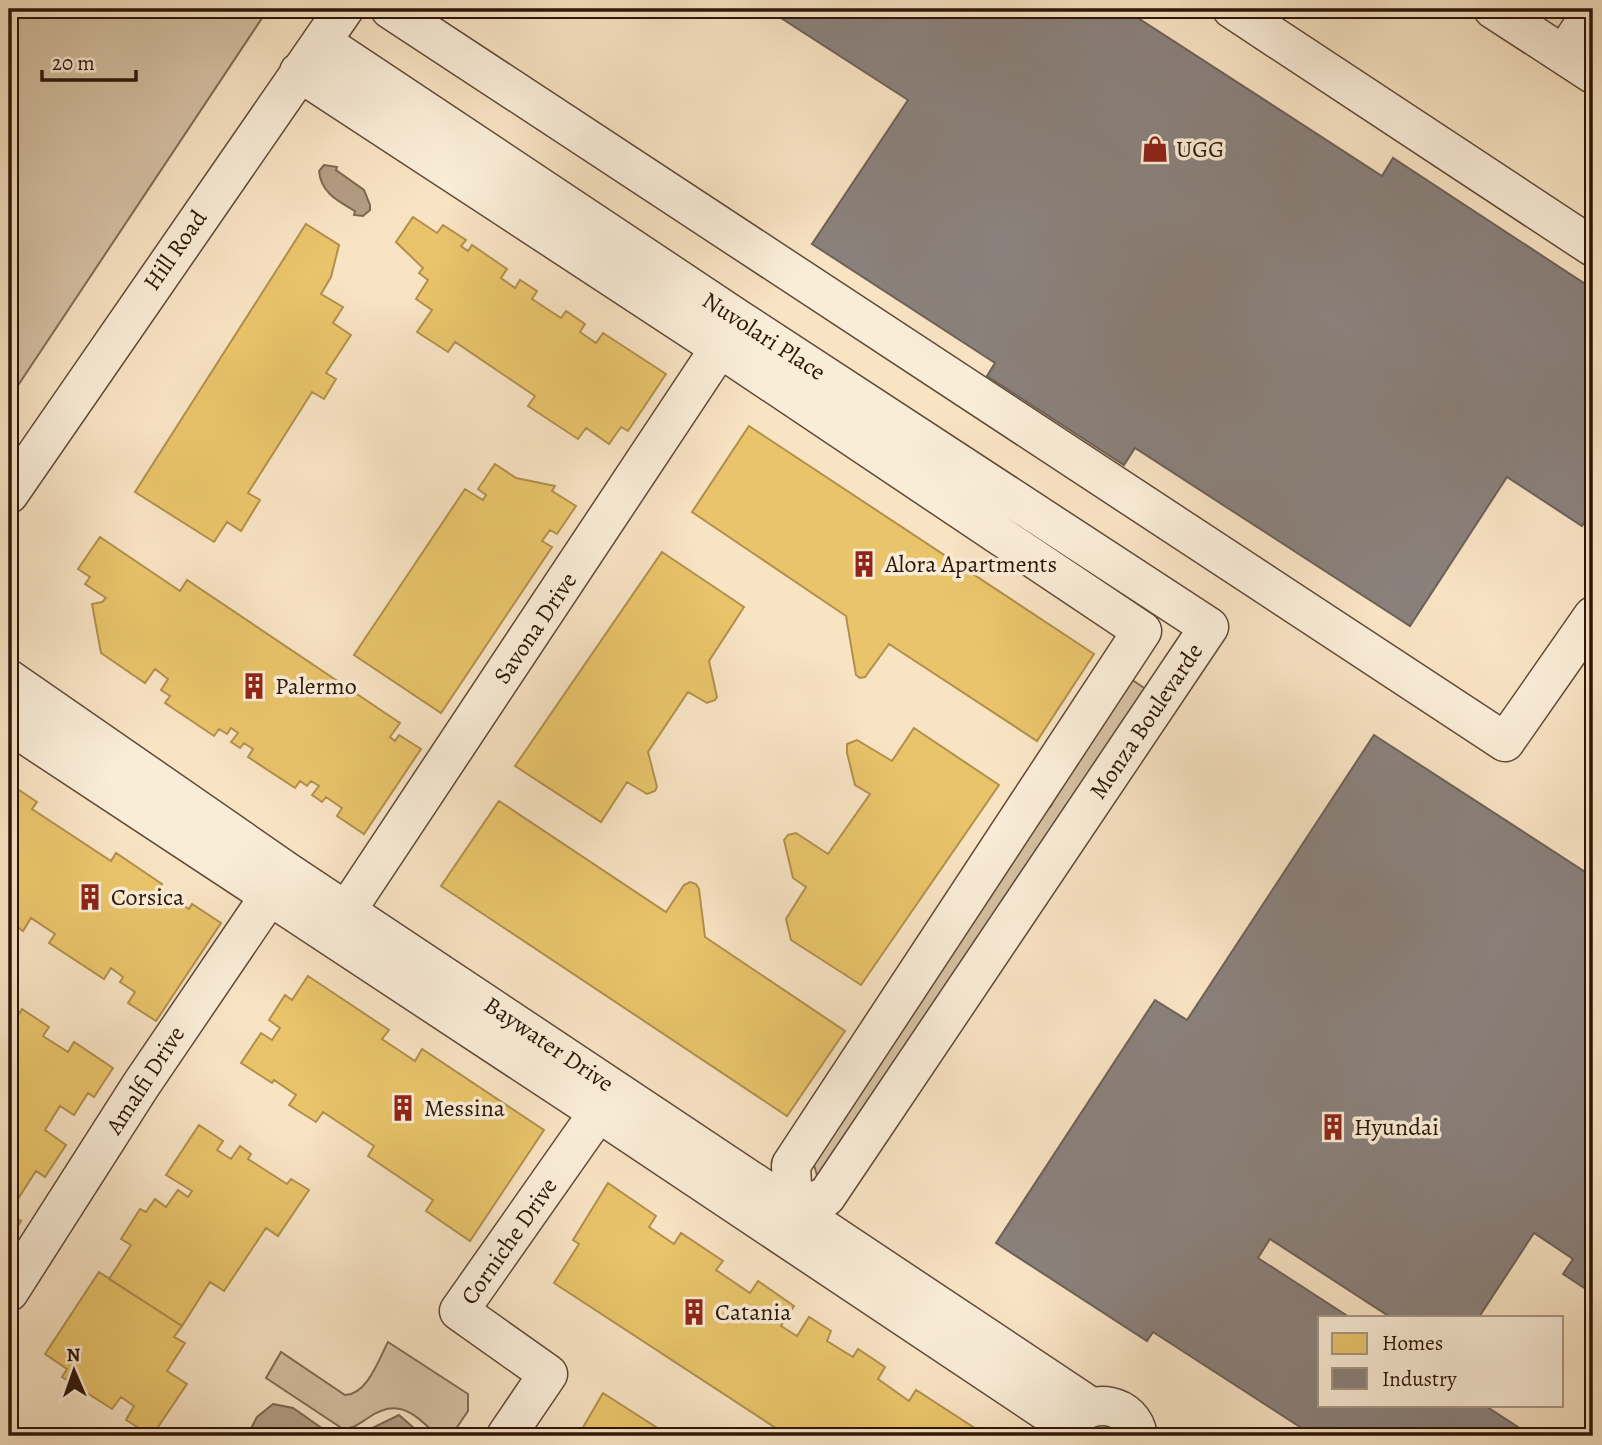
<svg xmlns="http://www.w3.org/2000/svg" width="1602" height="1445" font-family="Alegreya,serif">
  <style>
    .green { fill: #d5c0a3; stroke: #816b56; stroke-width: 2 }
    .water { fill: #b39d83; stroke: #7d6752; stroke-width: 2 }
    .homes { fill: #e9c46a; stroke: #b1904d; stroke-width: 2 }
    .industry { fill: #8a817c; stroke: #6e6159; stroke-width: 2 }
    .lines { fill: none; stroke-linecap: round; stroke-linejoin: round }
    .minor-casing { stroke: #604937; stroke-width: 41 }
    .minor { stroke: #faedd8; stroke-width: 38 }
    .labels { text-anchor: middle; dominant-baseline: central; stroke-width: 7; stroke-linejoin: round; paint-order: stroke }
    .poi-label { font-size: 24px; fill: #2d1608; stroke: #faedd8; text-anchor: start }
    .street-label { font-size: 24px; fill: #2d1608; stroke: #faedd8 }
  </style>
  <rect width="100%" height="100%" fill="#f8e3c3"/>
  <filter id="stains"><feTurbulence type="fractalNoise" baseFrequency=".00286" numOctaves="4"/><feColorMatrix values="0 0 0 0 .2 0 0 0 0 .09 0 0 0 0 .02 0 0 0 .5 -.17"/></filter>
  <radialGradient id="worn" r=".72"><stop offset=".6" stop-color="#630" stop-opacity="0"/><stop offset="1" stop-color="#630" stop-opacity=".3"/></radialGradient>
  <path class="green" d="M9,9H268L9,399Z
    M1125,675L1153,694L818,1179L812,1158L1033,826L1051,806L1061,784Z
    M388,1342L468,1394V1411L451,1436H438C415,1415 399,1396 368,1418C360,1423 353,1429 343,1429L266,1378L281,1352L345,1395C367,1395 379,1359 388,1342Z"/>
  <path class="water" d="M324,165L337,167L336,170L364,190L370,205V210L363,216L354,215L355,211C338,201 321,193 319,171Z
    M273,1404L293,1408L333,1436H247L257,1417Z
    M399,1415L423,1436H356Z"/>
  <path class="homes" d="M413,217L437,233L443,225L466,240L461,246L468,251L472,245L507,269L501,278L515,288L520,280L537,291L532,299L561,318L566,311L585,324L580,332L596,343L603,333L666,374L628,431L621,427L609,444L586,428L578,439L528,406L535,396L455,342L448,352L417,332L432,310L416,299L428,280L419,273L423,268L396,242Z
    M306,224L339,245L331,277L321,294L343,307L333,323L351,335L326,373L336,379L324,399L312,392L248,493L260,500L241,531L227,522L214,542L135,492Z
    M749,426L1094,654L1037,741L889,644L865,677L860,678L856,675L846,616L692,512Z
    M495,464L516,478L555,486L552,491L576,506L557,534L550,530L542,541L552,547L441,713L354,655L465,489L483,500L486,495L478,489Z
    M100,537L180,591L187,580L400,723L390,737L395,741L399,735L421,749L364,834L337,816L342,808L326,797L322,802L312,795L319,786L311,781L307,786L300,781L295,788L248,757L253,749L244,743L240,748L231,742L238,733L231,728L227,734L219,729L214,736L165,703L170,696L161,690L168,679L155,669L145,683L101,653L92,604L102,602L106,598L85,584L90,577L78,569Z
    M662,552L744,607L709,661L717,697L715,700L707,703L688,692L648,752L657,787L655,791L647,794L627,782L601,822L515,766Z
    M914,728L999,785L861,985L791,940L786,919L806,887L793,878L784,840L788,835L796,833L828,854L870,794L855,785L847,753V744L857,740L892,761Z
    M10,784L37,802L32,809L111,861L116,853L162,884L159,889L189,909L192,904L221,923L156,1021L128,1003L135,992L120,982L123,977L111,968L104,979L49,943L55,934L31,918L23,931L9,921Z
    M499,801L666,912L684,885L690,882L696,884L699,889L705,937L845,1031L787,1116L441,886Z
    M308,976L389,1030L382,1039L415,1061L422,1049L544,1130L470,1241L426,1211L433,1200L368,1156L374,1146L323,1112L316,1122L289,1105L296,1095L274,1080L272,1083L241,1063L261,1033L272,1040L280,1028L269,1020L285,995L292,1000Z
    M22,1009L49,1027L43,1036L68,1052L74,1042L113,1068L94,1097L88,1093L74,1115L60,1106L45,1130L66,1145L45,1177L36,1171L9,1213L21,1221L9,1240V1058L16,1047L9,1042V1030Z
    M199,1125L223,1141L217,1150L231,1159L240,1146L251,1154L248,1159L287,1184L291,1179L309,1190L278,1236L266,1228L224,1291L210,1282L182,1326L109,1279L131,1245L121,1239L140,1209L146,1212L155,1199L166,1207L178,1190L188,1197L192,1191L166,1175Z
    M608,1183L656,1216L649,1227L674,1244L681,1233L723,1261L716,1270L750,1293L758,1281L794,1306L781,1326L797,1336L809,1317L831,1331L827,1341L853,1357L858,1349L885,1367L878,1379L909,1401L916,1390L987,1436H788L554,1283L579,1244L573,1240Z
    M99,1272L182,1326L174,1337L185,1343L167,1371L187,1384L152,1436L126,1420L134,1406L121,1397L112,1409L62,1377L67,1369L45,1354Z
    M603,1393L670,1436H578Z"/>
  <path class="industry" d="M767,9H1124L1382,176L1393,158L1593,289V509L1582,526L1507,477L1410,626L1135,448L1124,465L987,376L995,363L812,244L908,100Z
    M1374,735L1593,877V1284L1589,1291L1563,1274L1573,1259L1534,1233L1479,1317H1390L1270,1239L1258,1258L1349,1317H1320V1405H1484L1532,1436H1314L1153,1332L1147,1341L996,1243L1155,1000L1187,1020Z"/>
  <g class="lines">
    <defs>
      <path id="minor" d="M390,9L1505,742L1593,616
        M1232,9L1593,247
        M1493,9L1593,74
        M322,42L738,319L1209,627
        M1564,55L1587,19
        M299,72L720,348L1142,631
        M9,494L344,9
        M9,679L286,871L1091,1407
        M9,724L599,1113L1068,1426
        M333,931L733,328
        M793,1207L826,1197L1209,627
        M783,1221L793,1207L791,1165L1142,631
        M9,1292L141,1085L285,873
        M1071,1421C1091,1396 1133,1403 1138,1436
        M506,1436L548,1374L459,1311L612,1093"/>
    </defs>
    <use href="#minor" class="minor-casing"/>
    <use href="#minor" class="minor"/>
  </g>
  <defs>
    <symbol id="shop-bare" viewBox="-9 -9 18 18"><path d="M-5-2.5h2.3a2.7 3.5 0 0 1 5.4 0H5L5.5 6h-11ZM-1.5-2.5h3a1.5 2.3 0 0 0-3 0Z" fill="#8f2418" stroke="#faedd8" stroke-width="2.5" paint-order="stroke"/></symbol>
    <symbol id="building-bare" viewBox="-9 -9 18 18"><path d="M-4-6H4V6H1V3H-1V6H-4ZM-2.5-4.3h1.7v1.8h-1.7ZM.8-4.3h1.7v1.8H.8ZM-2.5-1h1.7V.8h-1.7ZM.8-1h1.7V.8H.8Z" fill="#8f2418" stroke="#faedd8" stroke-width="2.5" paint-order="stroke"/></symbol>
  </defs>
  <g fill-rule="evenodd">
    <use href="#shop-bare" x="1136" y="130" width="38" height="38"/>
    <use href="#building-bare" x="845" y="545" width="38" height="38"/>
    <use href="#building-bare" x="235" y="667" width="38" height="38"/>
    <use href="#building-bare" x="71" y="878" width="38" height="38"/>
    <use href="#building-bare" x="384" y="1089" width="38" height="38"/>
    <use href="#building-bare" x="1314" y="1108" width="38" height="38"/>
    <use href="#building-bare" x="675" y="1293" width="38" height="38"/>
  </g>
  <g class="labels">
    <g class="poi-label">
      <text x="1176" y="149">UGG</text>
      <text x="885" y="564">Alora Apartments</text>
      <text x="275" y="686">Palermo</text>
      <text x="111" y="897">Corsica</text>
      <text x="424" y="1108">Messina</text>
      <text x="1354" y="1127">Hyundai</text>
      <text x="715" y="1312">Catania</text>
    </g>
    <g class="street-label">
      <text transform="translate(175 250) rotate(-55)">Hill Road</text>
      <text transform="translate(764 336) rotate(33)">Nuvolari Place</text>
      <text transform="translate(535 628) rotate(-56)">Savona Drive</text>
      <text transform="translate(1146 721) rotate(-56)">Monza Boulevarde</text>
      <text transform="translate(549 1044) rotate(34)">Baywater Drive</text>
      <text transform="translate(145 1080) rotate(-57)">Amalfi Drive</text>
      <text transform="translate(509 1241) rotate(-55)">Corniche Drive</text>
    </g>
  </g>
  <rect width="1602" height="1445" fill="none" stroke="#f8e3c3" stroke-width="35"/>
  <rect x="10" y="10" width="1581" height="1424" fill="none" stroke="#2d1608" stroke-width="3.5"/>
  <rect x="18" y="18" width="1567" height="1410" fill="none" stroke="#2d1608" stroke-width="2"/>
  <rect x="1318" y="1316" width="245" height="91" fill="#faedd8" stroke="#a89785" stroke-width="2"/>
  <rect x="1332" y="1333" width="35" height="21" fill="#e9c46a" stroke="#a89785" stroke-width="2"/>
  <text x="1382" y="1350" font-size="21" fill="#2d1608">Homes</text>
  <rect x="1332" y="1368" width="35" height="21" fill="#8a817c" stroke="#a89785" stroke-width="2"/>
  <text x="1382" y="1386" font-size="21" fill="#2d1608">Industry</text>
  <g transform="translate(74 1371) rotate(358)" stroke="#faedd8" stroke-width="5" paint-order="stroke">
  <path d="M0-5L12 26L0 18L-12 26Z" fill="#2d1608"/>
  <text y="-10" font-size="19" font-weight="bold" text-anchor="middle" fill="#2d1608">N</text>
  </g>
  <path d="M42 70v10h94v-10" fill="none" stroke="#2d1608" stroke-width="3.5"/>
  <text x="52" y="70" font-size="21" fill="#2d1608" stroke="#faedd8" stroke-width="5" paint-order="stroke">20 m</text>
  <rect width="100%" height="100%" filter="url(#stains)"/>
  <rect width="100%" height="100%" fill="url(#worn)"/>
</svg>
